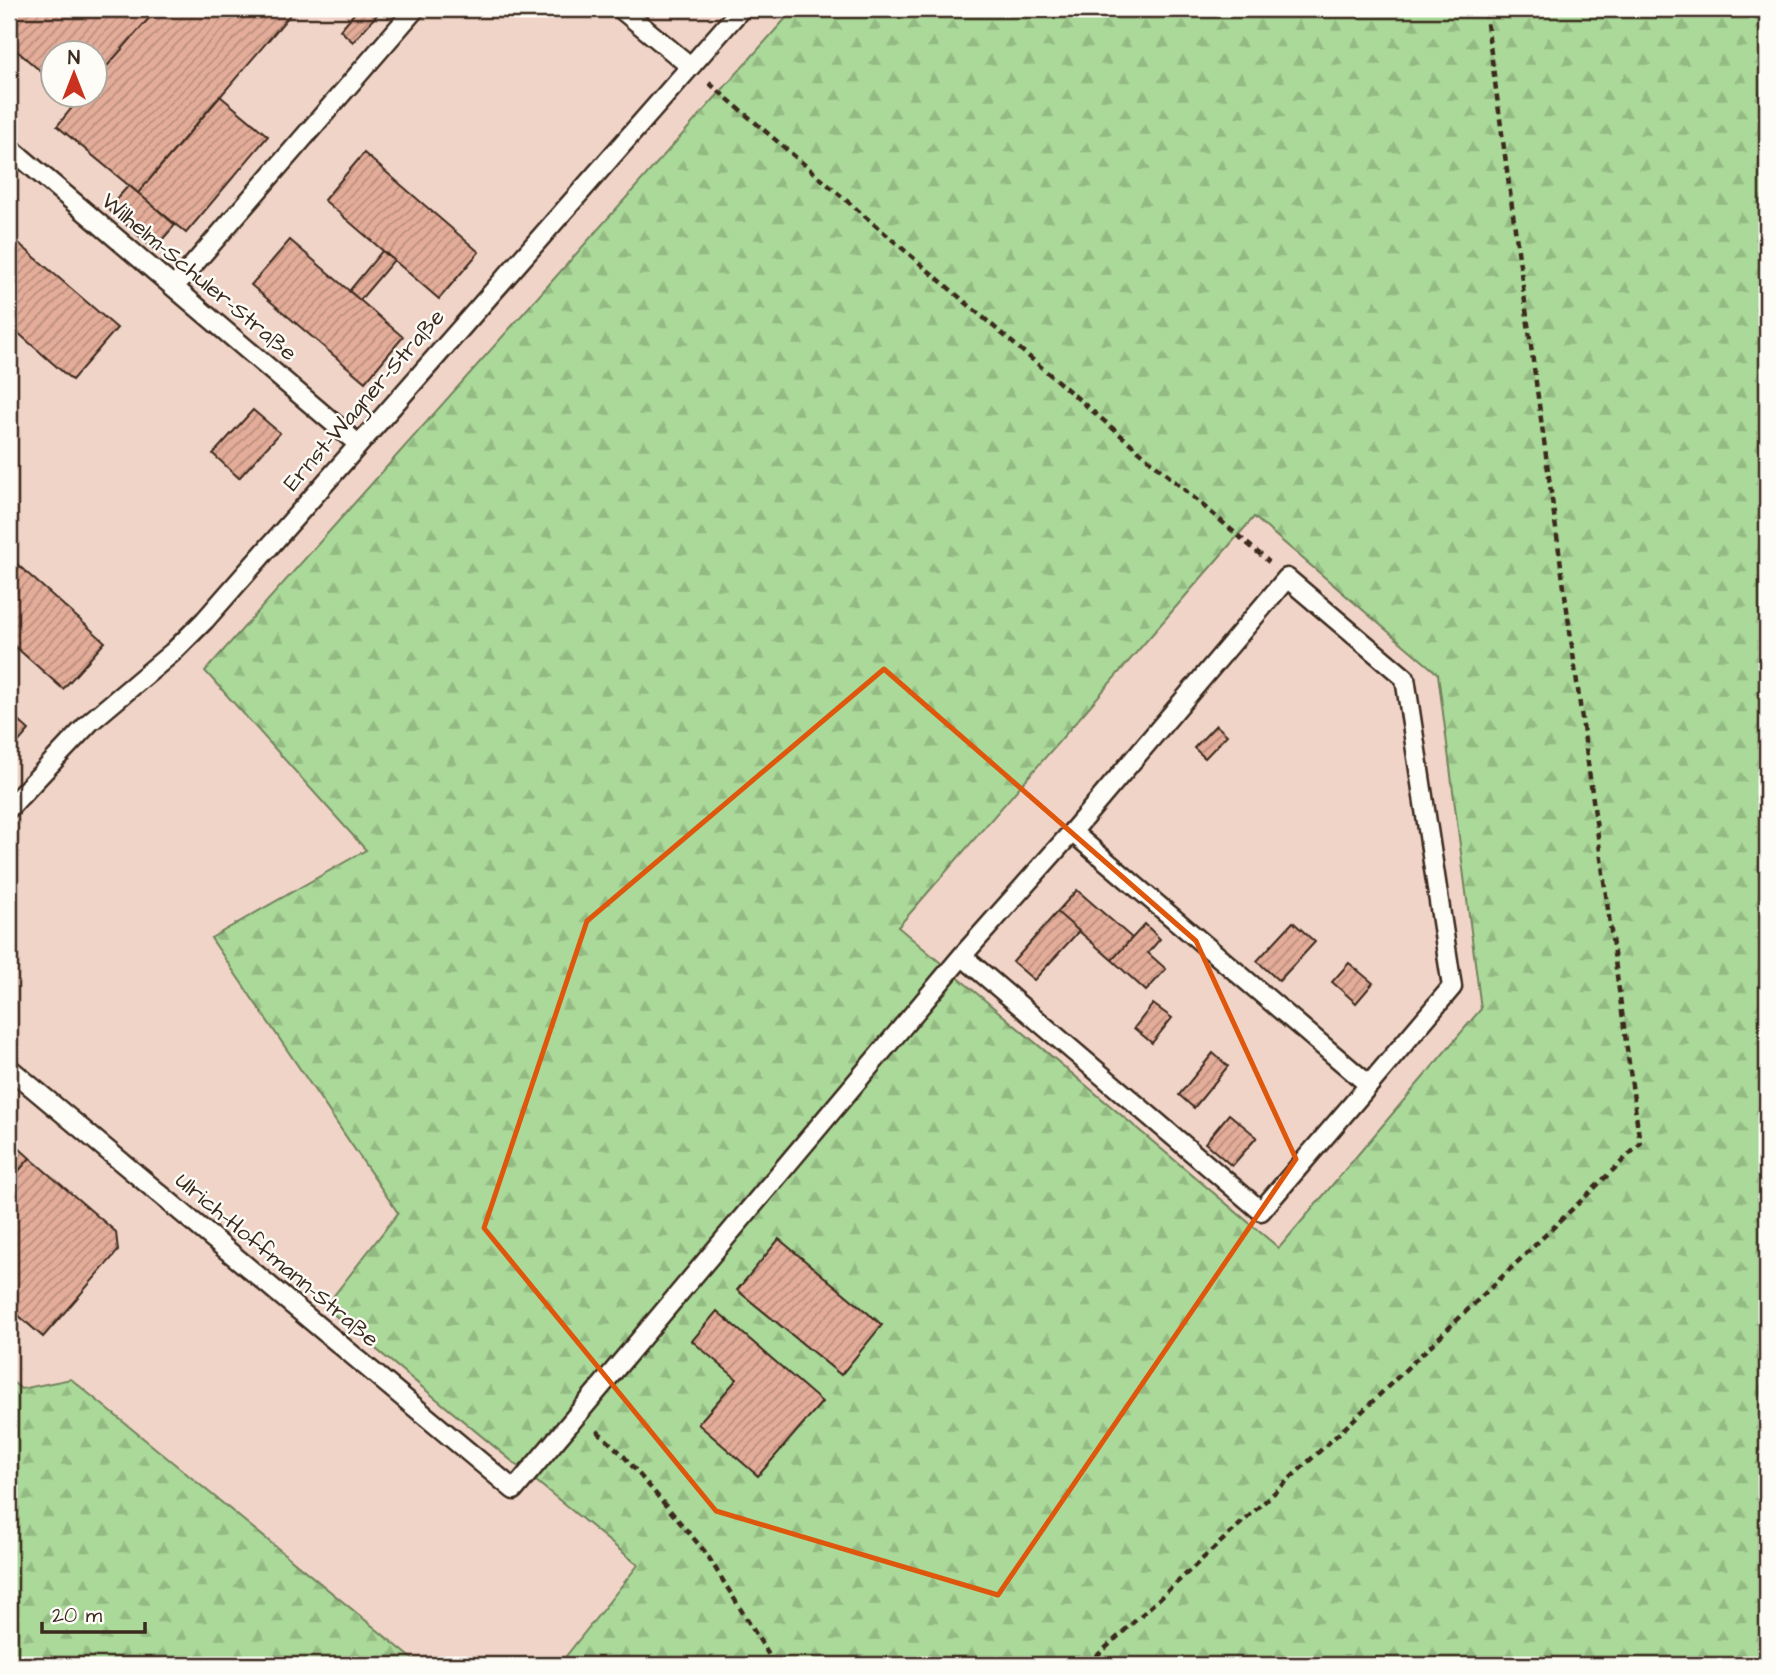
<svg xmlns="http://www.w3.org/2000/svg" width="1776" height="1674" font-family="'Architects Daughter',sans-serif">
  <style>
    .built { fill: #f1d4c8; fill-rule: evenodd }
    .forest { fill: url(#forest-firs); stroke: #72825c; stroke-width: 2; fill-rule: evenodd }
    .building { fill: url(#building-hatch); stroke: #3b2a1e; stroke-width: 2 }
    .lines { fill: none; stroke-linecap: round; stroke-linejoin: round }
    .lane-casing { stroke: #3b2a1e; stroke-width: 23 }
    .path { stroke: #3b2a1e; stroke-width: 4.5; stroke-dasharray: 7 5; stroke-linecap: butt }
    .lane { stroke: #fdfcf7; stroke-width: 18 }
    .marked { fill: none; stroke: #df570d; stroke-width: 5; stroke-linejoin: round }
    .labels { text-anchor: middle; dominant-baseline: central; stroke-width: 5; stroke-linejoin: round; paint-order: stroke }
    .street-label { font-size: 23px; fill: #3b2a1e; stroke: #fdfcf7 }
  </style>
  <defs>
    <pattern id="forest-firs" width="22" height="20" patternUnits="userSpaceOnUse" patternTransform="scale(1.75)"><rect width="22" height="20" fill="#aad999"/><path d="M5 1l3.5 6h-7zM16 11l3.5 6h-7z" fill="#93ba83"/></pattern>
    <pattern id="building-hatch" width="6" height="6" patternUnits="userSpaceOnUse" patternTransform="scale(1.75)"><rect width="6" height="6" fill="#e4ad9a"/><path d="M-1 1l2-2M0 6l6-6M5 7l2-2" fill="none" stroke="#ba8d7d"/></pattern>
  </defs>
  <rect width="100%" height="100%" fill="#f6e4db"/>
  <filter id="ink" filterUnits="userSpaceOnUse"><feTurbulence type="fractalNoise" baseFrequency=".0143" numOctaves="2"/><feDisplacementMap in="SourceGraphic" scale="14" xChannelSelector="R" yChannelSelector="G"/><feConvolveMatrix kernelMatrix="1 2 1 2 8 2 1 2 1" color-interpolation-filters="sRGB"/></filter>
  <g filter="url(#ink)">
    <path class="built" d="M9,9H1387L1438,674L1481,1009L1279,1248L931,1665H355L9,1395ZM52,52H94V94H52Z"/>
    <path class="forest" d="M794,9H1767V1665H559L638,1565L325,1307L398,1213L211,938L366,850L205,671ZM1254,517L1438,674L1481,1009L1279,1248L898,927Z
      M9,1379L21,1389L71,1379L420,1665H9Z"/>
    <path class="building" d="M9,9H157L94,81V52H52V81L9,44Z
      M157,9H295L138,193L57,126L83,94H94V81Z
      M358,9H382L353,42L340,30Z
      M220,96L268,136L186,233L138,193Z
      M364,153L479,252L439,299L324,200Z
      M129,185L175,225L154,249L108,209Z
      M9,235L117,328L72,380L9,325Z
      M290,240L403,337L365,382L251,285Z
      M382,251L394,260L360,300L349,291Z
      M253,410L280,433L239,478L213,454Z
      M9,557L105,642L63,689L9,641Z
      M9,712L29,730L9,753Z
      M1216,725L1227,735L1205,758L1194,748Z
      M1077,890L1132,938L1112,960L1057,912Z
      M1057,912L1079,931L1034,980L1013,962Z
      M1293,922L1315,942L1279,981L1257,961Z
      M1145,924L1160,939L1148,953L1166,969L1146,991L1112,960Z
      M1349,963L1373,983L1356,1003L1332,982Z
      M1153,1004L1172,1018L1152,1043L1134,1028Z
      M1213,1053L1228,1066L1194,1108L1179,1095Z
      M1229,1114L1257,1137L1232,1166L1205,1143Z
      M9,1139L30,1158L9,1182Z
      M30,1158L116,1232L118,1251L43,1337L9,1307V1182Z
      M779,1239L882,1325L841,1375L737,1290Z
      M717,1311L822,1402L758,1476L698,1424L737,1379L692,1341Z"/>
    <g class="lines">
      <defs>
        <path id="lane" d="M621,9L690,66
          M9,147L358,444
          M174,287L415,9
          M9,808L90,722L173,652L205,620L741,9
          M962,956L1261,1211L1369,1085L1072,832
          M9,1068L514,1490L962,956L1072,832L1287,578L1405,678L1452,987L1369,1085"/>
      </defs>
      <use href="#lane" class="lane-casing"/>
      <path class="path" d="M709,83L1269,562
        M597,1431L622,1454L706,1553L775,1665
        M1087,1665L1347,1426L1640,1144L1485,9"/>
      <use href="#lane" class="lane"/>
    </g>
  </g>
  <path class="marked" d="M884,669L1196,941L1296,1159L998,1595L716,1511L484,1228L587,921Z"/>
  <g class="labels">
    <g class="street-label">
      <text transform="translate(199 277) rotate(40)">Wilhelm-Schuler-Straße</text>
      <text transform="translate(364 400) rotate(-49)">Ernst-Wagner-Straße</text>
      <text transform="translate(277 1260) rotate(40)">Ulrich-Hoffmann-Straße</text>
    </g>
  </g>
  <rect width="1776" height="1674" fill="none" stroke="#fdfcf7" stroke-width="35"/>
  <rect x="18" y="18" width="1741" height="1639" fill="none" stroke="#3b2a1e" stroke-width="2.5" filter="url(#ink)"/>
  <g transform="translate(74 74)"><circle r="33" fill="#fdfcf7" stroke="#afa8a0" stroke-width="2"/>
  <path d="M0-5L12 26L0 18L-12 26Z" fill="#c8321e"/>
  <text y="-10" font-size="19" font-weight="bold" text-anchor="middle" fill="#3b2a1e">N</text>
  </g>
  <path d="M42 1622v10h103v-10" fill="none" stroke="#3b2a1e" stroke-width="3.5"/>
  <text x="52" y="1622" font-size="21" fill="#3b2a1e" stroke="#fdfcf7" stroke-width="5" paint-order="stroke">20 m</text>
</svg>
